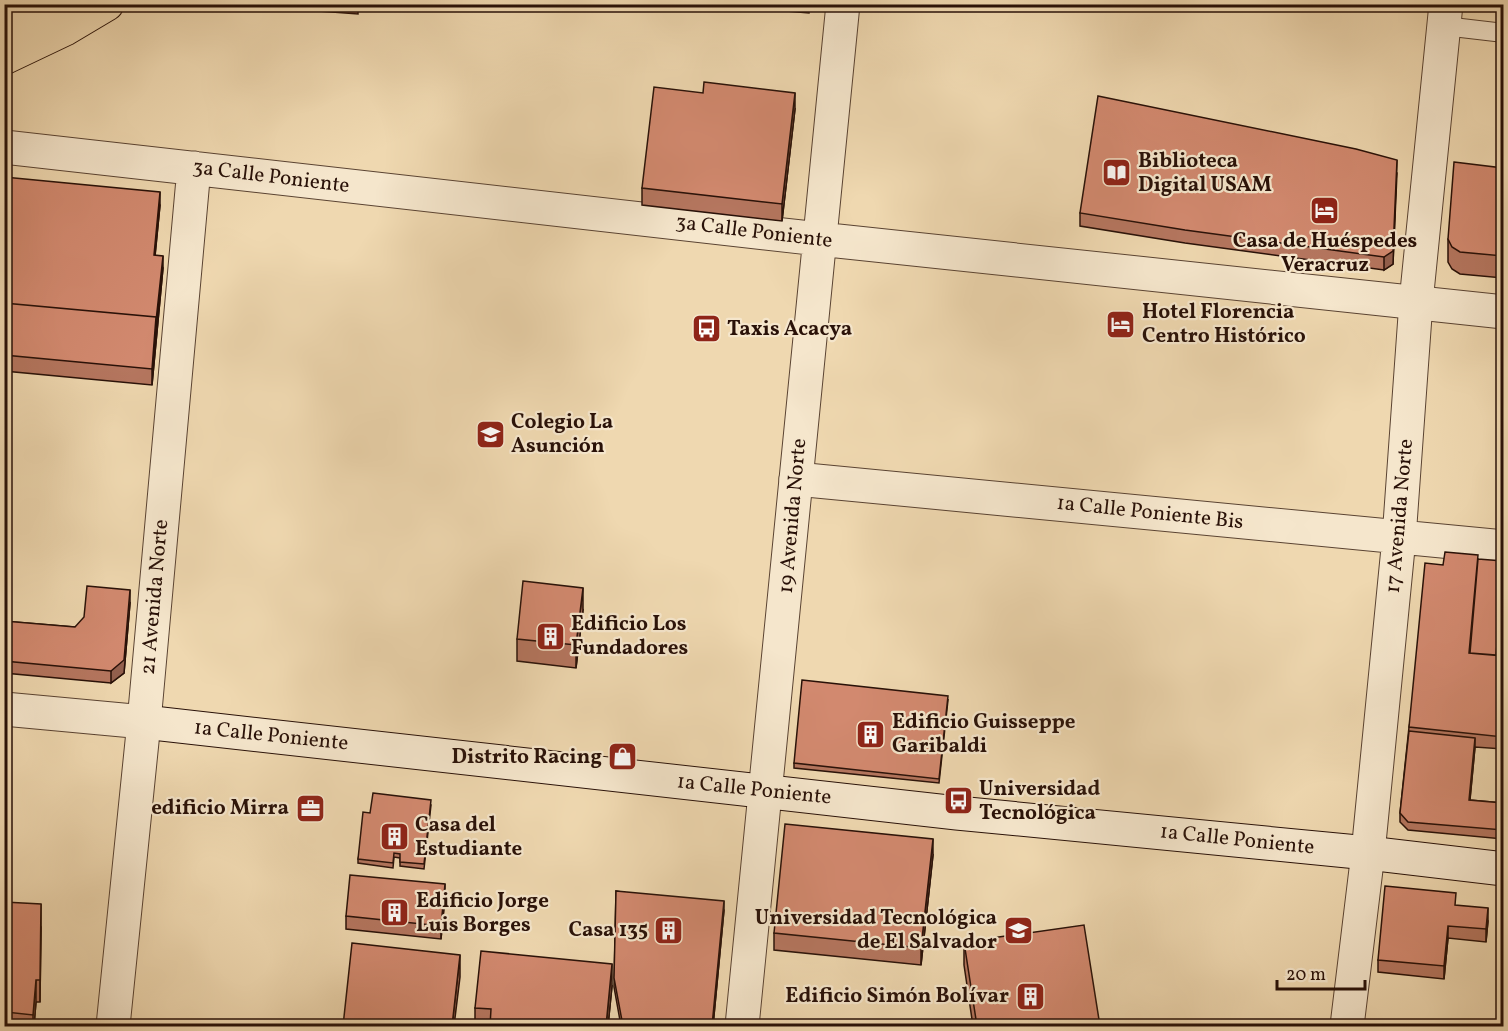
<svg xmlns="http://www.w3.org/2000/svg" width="1508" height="1031" font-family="Vollkorn,serif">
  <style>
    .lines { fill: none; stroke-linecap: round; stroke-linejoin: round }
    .service-casing { stroke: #5a4332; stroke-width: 20 }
    .minor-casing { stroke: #5a4332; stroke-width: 35 }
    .tertiary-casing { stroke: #5a4332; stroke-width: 35 }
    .secondary-casing { stroke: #291108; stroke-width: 35 }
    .primary-casing { stroke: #291108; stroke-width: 35 }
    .service { stroke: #f5e6cc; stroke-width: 18 }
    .minor { stroke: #f5e6cc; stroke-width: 33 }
    .tertiary { stroke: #f5e6cc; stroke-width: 33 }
    .secondary { stroke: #f5e6cc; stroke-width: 33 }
    .primary { stroke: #efd8b0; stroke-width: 33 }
    .wall { fill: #b5765f; stroke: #291108; stroke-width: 1.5 }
    .shaded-wall { fill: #93604e; stroke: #291108; stroke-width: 1.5 }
    .building { fill: #d2896f; stroke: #291108; stroke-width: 1.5 }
    .labels { text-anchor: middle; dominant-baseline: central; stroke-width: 4.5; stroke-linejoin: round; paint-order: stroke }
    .poi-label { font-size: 21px; font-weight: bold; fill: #291108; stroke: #f5e6cc; text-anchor: start }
    .street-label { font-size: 21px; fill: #291108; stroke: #f5e6cc }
  </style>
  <rect width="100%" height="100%" fill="#efd8b0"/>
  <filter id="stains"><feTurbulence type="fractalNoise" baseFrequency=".00333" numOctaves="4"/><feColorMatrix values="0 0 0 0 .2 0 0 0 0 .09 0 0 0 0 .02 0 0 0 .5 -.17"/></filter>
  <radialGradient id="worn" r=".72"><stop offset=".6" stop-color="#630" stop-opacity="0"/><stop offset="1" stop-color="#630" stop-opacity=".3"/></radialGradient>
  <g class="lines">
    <defs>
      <path id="service" d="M1444,26L1504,33"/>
      <path id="minor" d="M796,479L1504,547
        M1347,1026L1368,853L1399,538L1416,302L1446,4"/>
      <path id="tertiary" d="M4,147L819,239L1504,312
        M4,709L144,722
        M113,1026L144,722L194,168
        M742,1026L843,4"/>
      <path id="secondary" d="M144,722L957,813L1368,853L1504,869"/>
      <path id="primary" d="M4,28L49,4
        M4,58L65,29L107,4"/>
    </defs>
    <use href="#service" class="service-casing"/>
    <use href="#minor" class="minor-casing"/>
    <use href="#tertiary" class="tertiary-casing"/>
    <use href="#secondary" class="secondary-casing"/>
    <use href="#primary" class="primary-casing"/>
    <use href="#service" class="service"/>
    <use href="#minor" class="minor"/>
    <use href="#tertiary" class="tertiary"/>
    <use href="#secondary" class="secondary"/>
    <use href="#primary" class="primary"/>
  </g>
  <path class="wall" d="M225,4H358V14Z
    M700,4H810L809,13Z
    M795,109L782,221L642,205V188Z
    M1503,168V278L1460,274L1452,269L1448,262V239Z
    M1397,173L1393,264L1384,270L1185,243L1080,226V213Z
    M4,177L160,205L155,255L163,268L152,385L4,371Z
    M1478,559L1497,655L1503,656V749L1475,747L1470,800L1503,803V839L1408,830L1400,822V813L1409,727L1443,565Z
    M130,603L124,673L111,683L4,673V621L75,627Z
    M583,610L576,668L517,661V639Z
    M948,700L939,783L794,768V763Z
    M431,805L424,869L400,866V858L394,857L393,868L358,863V859L370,813Z
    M933,855L921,965L774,950V933Z
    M616,891L724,910L713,1026H621L614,987Z
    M445,897L441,939L346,929V916Z
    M4,902L41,927L40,1002H36L34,1026H4Z
    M1456,906L1488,921L1486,942L1448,938L1444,979L1378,972V960Z
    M964,942L1100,1026H973L964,965Z
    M612,986L608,1026H475V1008Z"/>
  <path class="shaded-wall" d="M795,93V109L782,221V204Z
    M1397,160L1393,264L1384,270V257Z
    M160,192V205L154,267V255Z
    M163,256V268L152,385V369Z
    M1503,577V585L1496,668V659Z
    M583,588V610L576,668V645Z
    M130,590V603L124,673L111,683V671Z
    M1475,738V747L1469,809V800Z
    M10,749V762L4,821V808Z
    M933,839V855L921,965V948Z
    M445,884V897L441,939V926Z
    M724,901V910L713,1026H712Z
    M41,904V927L40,1002V980Z
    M1488,908V921L1486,942V929Z
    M1448,926V938L1444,979V966Z
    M460,955V977L454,1026H452Z
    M612,964V986L608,1026H606Z
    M36,980V1002L34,1026H33V1015Z"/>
  <path class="building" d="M704,82L795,93L782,204L642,188L654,87L703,93Z
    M1098,96L1356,149L1397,160L1393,251L1384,257L1185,230L1080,213Z
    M1454,162L1503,168V256L1460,252L1452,247L1448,239Z
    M4,177L160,192L154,255L163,256L156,321V317L4,303Z
    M4,303L156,317L152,369L4,355Z
    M1445,552L1478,555L1469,653L1503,656V737L1409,727L1425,563L1443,565Z
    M1478,559L1503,561V577L1496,655L1470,653Z
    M523,581L583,588L576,645L517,639Z
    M87,586L130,590L124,660L111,671L4,661V621L75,627L84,617Z
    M802,680L948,696L939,779L794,763Z
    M1409,731L1475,738L1469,800L1503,803V830L1408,822L1400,813Z
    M4,749H10L4,808Z
    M373,793L431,800L424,864L400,862V854L394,853L393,863L358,859L363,812L370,813Z
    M785,824L933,839L921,948L774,933Z
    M350,875L445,884L441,926L346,916Z
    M1385,886L1456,893L1455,905L1488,908L1486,929L1448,926L1444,966L1378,960Z
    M616,891L724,901L712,1026H623L614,978Z
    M4,902L41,904L40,980H36L33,1015L6,1012L4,1020Z
    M1084,925L1100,1026H977L964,942Z
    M352,943L460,955L452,1026H343Z
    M481,951L612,964L606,1026H490L491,1009L475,1008Z"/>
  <defs>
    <symbol id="library-square" viewBox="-11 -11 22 22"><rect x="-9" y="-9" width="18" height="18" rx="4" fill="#8f2418" stroke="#f5e6cc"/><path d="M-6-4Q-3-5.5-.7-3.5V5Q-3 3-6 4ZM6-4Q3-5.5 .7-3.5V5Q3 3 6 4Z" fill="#fff"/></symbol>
    <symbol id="hotel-square" viewBox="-11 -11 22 22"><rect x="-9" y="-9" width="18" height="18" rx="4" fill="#8f2418" stroke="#f5e6cc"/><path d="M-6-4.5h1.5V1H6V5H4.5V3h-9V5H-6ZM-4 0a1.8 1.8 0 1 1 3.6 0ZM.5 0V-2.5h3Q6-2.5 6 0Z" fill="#fff"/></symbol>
    <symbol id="bus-square" viewBox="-11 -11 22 22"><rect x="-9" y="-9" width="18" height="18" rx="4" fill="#8f2418" stroke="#f5e6cc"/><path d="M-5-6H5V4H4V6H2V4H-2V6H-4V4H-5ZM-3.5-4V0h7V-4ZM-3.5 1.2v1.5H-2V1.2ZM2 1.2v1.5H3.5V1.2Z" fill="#fff"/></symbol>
    <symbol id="school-square" viewBox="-11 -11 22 22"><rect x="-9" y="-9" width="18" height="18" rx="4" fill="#8f2418" stroke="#f5e6cc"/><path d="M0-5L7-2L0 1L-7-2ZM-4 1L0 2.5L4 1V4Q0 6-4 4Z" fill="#fff"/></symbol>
    <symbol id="building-square" viewBox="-11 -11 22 22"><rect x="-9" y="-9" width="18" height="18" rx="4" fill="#8f2418" stroke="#f5e6cc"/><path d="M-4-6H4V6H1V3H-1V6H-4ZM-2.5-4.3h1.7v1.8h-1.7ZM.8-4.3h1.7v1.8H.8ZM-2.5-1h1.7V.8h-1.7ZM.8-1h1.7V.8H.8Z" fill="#fff"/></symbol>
    <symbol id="shop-square" viewBox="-11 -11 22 22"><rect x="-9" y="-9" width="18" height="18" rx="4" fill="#8f2418" stroke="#f5e6cc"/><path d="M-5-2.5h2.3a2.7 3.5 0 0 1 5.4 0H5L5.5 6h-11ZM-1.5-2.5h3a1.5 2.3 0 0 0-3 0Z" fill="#fff"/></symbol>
    <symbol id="office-square" viewBox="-11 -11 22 22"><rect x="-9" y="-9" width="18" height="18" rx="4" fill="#8f2418" stroke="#f5e6cc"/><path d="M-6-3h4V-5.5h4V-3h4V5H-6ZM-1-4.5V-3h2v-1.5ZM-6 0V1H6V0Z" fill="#fff"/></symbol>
    <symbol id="university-square" viewBox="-11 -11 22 22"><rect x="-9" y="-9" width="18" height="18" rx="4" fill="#8f2418" stroke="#f5e6cc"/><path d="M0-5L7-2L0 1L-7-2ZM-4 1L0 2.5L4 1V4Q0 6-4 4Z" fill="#fff"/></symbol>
  </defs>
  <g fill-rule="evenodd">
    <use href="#library-square" x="1100" y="156" width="33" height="33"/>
    <use href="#hotel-square" x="1308" y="194" width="33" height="33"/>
    <use href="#hotel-square" x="1104" y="308" width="33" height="33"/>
    <use href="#bus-square" x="690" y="312" width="33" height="33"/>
    <use href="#school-square" x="474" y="418" width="33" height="33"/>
    <use href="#building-square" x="534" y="620" width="33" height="33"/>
    <use href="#building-square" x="854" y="718" width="33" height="33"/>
    <use href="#shop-square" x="606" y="740" width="33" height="33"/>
    <use href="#bus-square" x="942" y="784" width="33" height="33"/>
    <use href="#office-square" x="294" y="792" width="33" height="33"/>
    <use href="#building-square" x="378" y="820" width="33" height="33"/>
    <use href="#building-square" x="378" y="896" width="33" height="33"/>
    <use href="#building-square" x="652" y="914" width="33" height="33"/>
    <use href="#university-square" x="1002" y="914" width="33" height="33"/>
    <use href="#building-square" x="1014" y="980" width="33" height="33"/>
  </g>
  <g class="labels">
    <g class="poi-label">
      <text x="1138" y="161">Biblioteca<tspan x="1138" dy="24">Digital USAM</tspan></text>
      <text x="1325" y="241" text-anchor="middle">Casa de Huéspedes<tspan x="1325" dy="24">Veracruz</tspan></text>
      <text x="1142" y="312">Hotel Florencia<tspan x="1142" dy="24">Centro Histórico</tspan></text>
      <text x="727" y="329">Taxis Acacya</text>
      <text x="511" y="422">Colegio La<tspan x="511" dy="24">Asunción</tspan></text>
      <text x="571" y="624">Edificio Los<tspan x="571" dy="24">Fundadores</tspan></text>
      <text x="892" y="722">Edificio Guisseppe<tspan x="892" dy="24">Garibaldi</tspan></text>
      <text x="602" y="757" text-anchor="end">Distrito Racing</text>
      <text x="979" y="789">Universidad<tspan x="979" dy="24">Tecnológica</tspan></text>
      <text x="289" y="808" text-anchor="end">edificio Mirra</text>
      <text x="415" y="825">Casa del<tspan x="415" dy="24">Estudiante</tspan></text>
      <text x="416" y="901">Edificio Jorge<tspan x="416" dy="24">Luis Borges</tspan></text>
      <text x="997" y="918" text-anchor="end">Universidad Tecnológica<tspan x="997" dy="24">de El Salvador</tspan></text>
      <text x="648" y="930" text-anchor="end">Casa 135</text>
      <text x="1009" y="996" text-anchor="end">Edificio Simón Bolívar</text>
    </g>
    <g class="street-label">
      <text transform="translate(271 177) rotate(7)">3a Calle Poniente</text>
      <text transform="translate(754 232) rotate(7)">3a Calle Poniente</text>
      <text transform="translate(1150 513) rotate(6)">1a Calle Poniente Bis</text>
      <text transform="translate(793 516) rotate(-85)">19 Avenida Norte</text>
      <text transform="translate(1400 516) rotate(-85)">17 Avenida Norte</text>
      <text transform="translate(155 597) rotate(-85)">21 Avenida Norte</text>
      <text transform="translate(271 736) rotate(6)">1a Calle Poniente</text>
      <text transform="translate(754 790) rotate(6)">1a Calle Poniente</text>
      <text transform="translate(1237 840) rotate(6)">1a Calle Poniente</text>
    </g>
  </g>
  <rect width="1508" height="1031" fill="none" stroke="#efd8b0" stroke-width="24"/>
  <rect x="6" y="6" width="1496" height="1019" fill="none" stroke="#291108" stroke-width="3"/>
  <rect x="12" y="12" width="1484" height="1007" fill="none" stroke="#291108" stroke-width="1.5"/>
  <path d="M1277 980v9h88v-9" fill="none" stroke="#291108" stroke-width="3"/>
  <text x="1286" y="980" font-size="18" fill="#291108" stroke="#f5e6cc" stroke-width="4.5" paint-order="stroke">20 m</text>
  <rect width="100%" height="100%" filter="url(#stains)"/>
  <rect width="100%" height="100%" fill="url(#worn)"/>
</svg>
